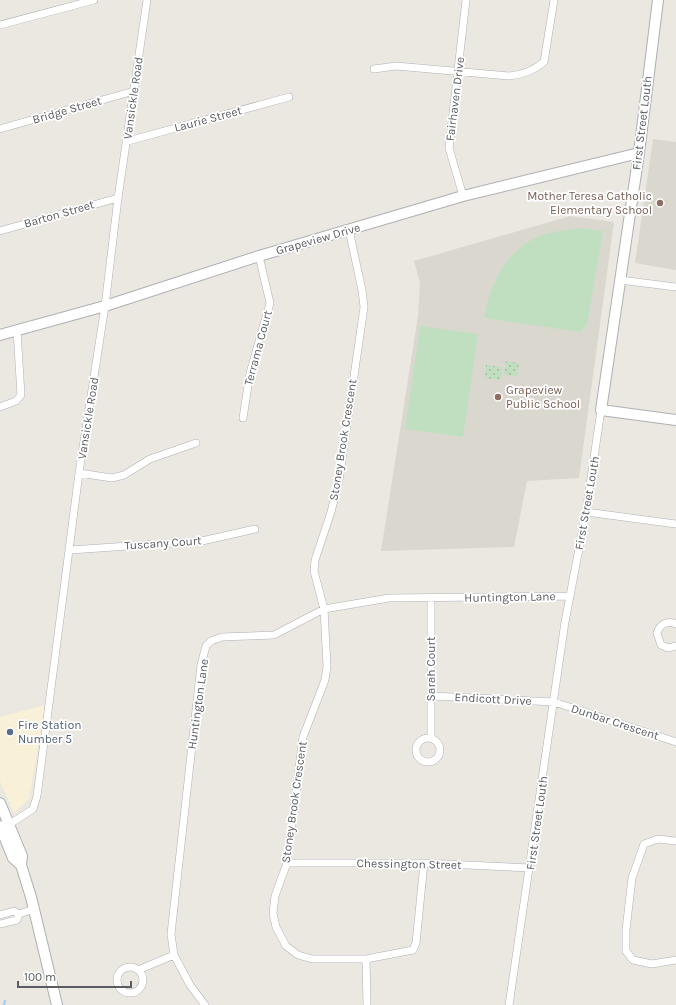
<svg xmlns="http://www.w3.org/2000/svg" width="676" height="1005" font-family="Karla,sans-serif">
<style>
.commercial{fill:#f8f1d7}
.education{fill:#dad7cf}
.green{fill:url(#green-dots)}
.pitch{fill:#c0dfc0}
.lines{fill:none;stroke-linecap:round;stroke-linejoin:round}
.stream{stroke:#a8d1f3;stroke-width:2.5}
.street-casing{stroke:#aeb1b5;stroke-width:8}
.secondary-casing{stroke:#adb0b4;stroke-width:12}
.street{stroke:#fff;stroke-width:7}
.secondary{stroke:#fff;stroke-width:10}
.education-dot{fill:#8d6e63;stroke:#fff;stroke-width:1.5}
.service-dot{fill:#5c6f8a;stroke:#fff;stroke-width:1.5}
.labels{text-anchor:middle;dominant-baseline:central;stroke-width:3.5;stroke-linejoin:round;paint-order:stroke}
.street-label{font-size:12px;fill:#595c60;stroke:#fff}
.education-label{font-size:12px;fill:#785e54;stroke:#fff;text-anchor:end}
.service-label{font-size:12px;fill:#4e5e75;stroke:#fff;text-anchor:start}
</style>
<defs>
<pattern id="green-dots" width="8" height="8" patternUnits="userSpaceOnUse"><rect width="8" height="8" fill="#c0dfc0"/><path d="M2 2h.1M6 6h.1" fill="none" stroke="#9fb89f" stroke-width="1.8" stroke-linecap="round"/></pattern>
</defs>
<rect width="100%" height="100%" fill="#eae8e1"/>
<path class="commercial" d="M45 705 29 799 14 813 0 781V717Z"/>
<path class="education" d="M653 139 676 142V270L635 263Z
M570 216 614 222 579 478 527 481 514 547 381 551 418 316 420 283 414 261Z"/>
<path class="green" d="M506 361 519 363 517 376 504 375Z
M486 365 502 367 501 380 485 378Z"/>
<path class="pitch" d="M582 228 603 231 587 325 580 332 484 318C490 286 503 255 533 239 548 231 566 230 582 228Z
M420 326 478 334 463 437 405 429Z"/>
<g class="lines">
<path class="stream" d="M4 1005 5 1001"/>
<defs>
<path id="street" d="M0 25 94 0
M374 69 396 66 509 76C523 75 533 71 544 62L554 0
M0 129 134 91
M128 141 289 97
M463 196 449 148 466 0
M349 230 362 290 364 307 339 480 331 512 315 560 314 571 324 609 327 666 325 680 303 737 287 863 275 896 273 913 276 927 286 946 298 955 312 959H366L413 950 416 943 424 863
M0 231 118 198
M620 280 676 287
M0 407 16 401 21 395 17 331
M243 418 250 373 270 303 259 256
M79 473 112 478 124 475 150 459 196 443
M586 512 676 524
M70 550 202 541 255 529
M676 624C667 620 660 624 657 633L661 645 668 648 676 646
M431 696 554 702 676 742
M431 738V599
M416 750a12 12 0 1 1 24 0a12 12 0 1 1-24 0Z
M10 824 33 809 37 796 79 473 105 306 118 198 147 0
M676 841 658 839 644 844 632 878 626 930V951L633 960 652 964 676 960
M287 863H424L530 868
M0 915 14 911 19 914
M0 924 17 920 19 914 34 909
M366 959 367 1005
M117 980a13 13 0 1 1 26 0a13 13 0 1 1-26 0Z
M138 970 174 955
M205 1005 190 985 174 955 171 934 201 665 206 646 211 641 222 637 274 635 324 609 389 598 570 596
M509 1005 565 622 586 512 601 410"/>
<path id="secondary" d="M658 0 639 153 601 410 676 420
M0 335 105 306 259 256 463 196 639 153
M0 803 22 856 21 865 31 897 57 1005
M0 826 13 858 21 865"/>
</defs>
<use href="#street" class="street-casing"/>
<use href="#secondary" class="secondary-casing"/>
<use href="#street" class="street"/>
<use href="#secondary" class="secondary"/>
</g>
<g class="education-dot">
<circle cx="660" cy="203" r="4"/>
<circle cx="498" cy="397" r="4"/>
</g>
<circle class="service-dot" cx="10" cy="732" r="4"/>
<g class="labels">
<g class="street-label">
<text transform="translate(133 98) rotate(-82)">Vansickle Road</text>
<text transform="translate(455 99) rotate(-83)">Fairhaven Drive</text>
<text transform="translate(67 110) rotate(-16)">Bridge Street</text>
<text transform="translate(208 119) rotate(-15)">Laurie Street</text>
<text transform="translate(642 123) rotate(-83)">First Street Louth</text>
<text transform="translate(59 214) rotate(-16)">Barton Street</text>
<text transform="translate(318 239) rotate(-16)">Grapeview Drive</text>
<text transform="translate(258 348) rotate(-75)">Terrama Court</text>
<text transform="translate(88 418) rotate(-81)">Vansickle Road</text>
<text transform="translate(343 440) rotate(-81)">Stoney Brook Crescent</text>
<text transform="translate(587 503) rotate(-80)">First Street Louth</text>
<text transform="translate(163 543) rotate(-4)">Tuscany Court</text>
<text transform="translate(510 597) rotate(-1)">Huntington Lane</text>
<text transform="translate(431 669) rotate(-90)">Sarah Court</text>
<text transform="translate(493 699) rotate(3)">Endicott Drive</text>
<text transform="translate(198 704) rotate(-82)">Huntington Lane</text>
<text transform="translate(615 722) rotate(18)">Dunbar Crescent</text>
<text transform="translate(294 802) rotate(-82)">Stoney Brook Crescent</text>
<text transform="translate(537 823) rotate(-82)">First Street Louth</text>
<text transform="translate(409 864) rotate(1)">Chessington Street</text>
</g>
<g class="education-label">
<text x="652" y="196">Mother Teresa Catholic<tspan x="652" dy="14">Elementary School</tspan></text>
<text x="506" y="390" text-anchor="start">Grapeview<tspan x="506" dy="14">Public School</tspan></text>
</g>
<g class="service-label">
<text x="18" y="725">Fire Station<tspan x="18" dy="14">Number 5</tspan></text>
</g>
</g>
<path d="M18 981v6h113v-6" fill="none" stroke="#595c60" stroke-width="2"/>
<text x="24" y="981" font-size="12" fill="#595c60" stroke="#ffffff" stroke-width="3" paint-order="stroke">100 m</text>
</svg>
